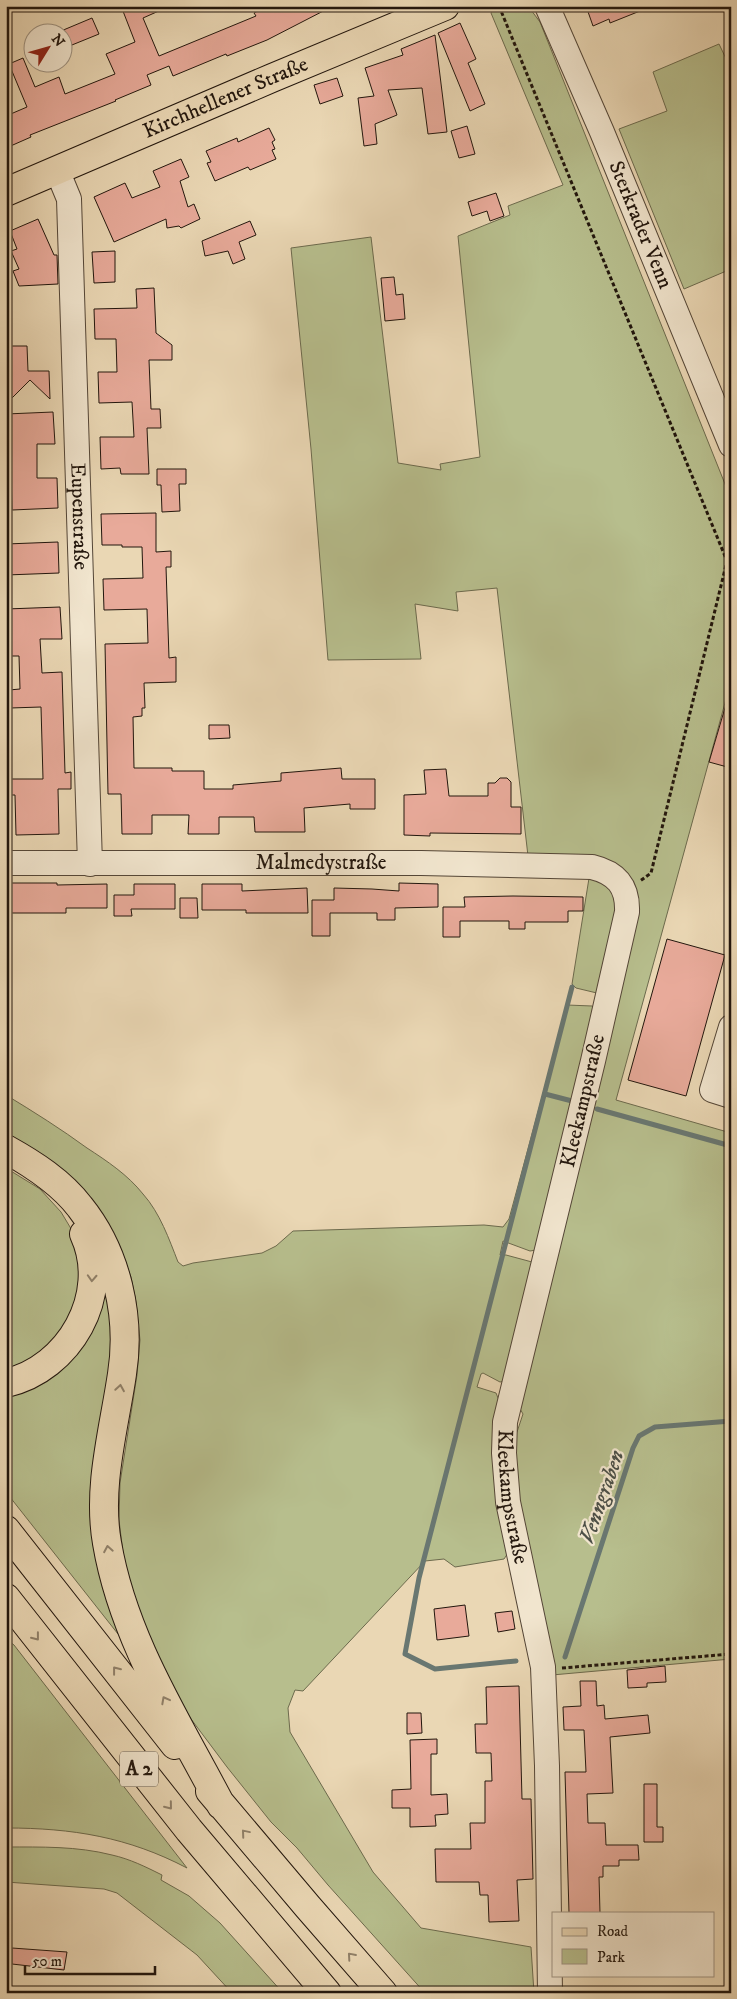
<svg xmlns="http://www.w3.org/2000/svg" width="737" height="1999" font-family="'IM FELL DW Pica',serif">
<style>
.green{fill:#b7be8d;stroke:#6c6a4d}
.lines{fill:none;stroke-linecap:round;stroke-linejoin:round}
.stream{stroke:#697771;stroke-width:5}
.building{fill:#e8aa9a;stroke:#22160d}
.minor-casing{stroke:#544637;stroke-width:26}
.major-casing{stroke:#22160d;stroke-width:30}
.highway-casing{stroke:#22160d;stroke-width:30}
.path{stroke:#22160d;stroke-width:3;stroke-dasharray:4 2.5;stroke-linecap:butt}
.minor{stroke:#f1e5ce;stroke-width:24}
.major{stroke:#ead7b4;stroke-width:28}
.highway{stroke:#ead7b4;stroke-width:28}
.oneway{stroke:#908069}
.labels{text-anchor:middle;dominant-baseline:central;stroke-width:4.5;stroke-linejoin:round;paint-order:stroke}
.shield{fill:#f1e5ce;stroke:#605447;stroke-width:1}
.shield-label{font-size:20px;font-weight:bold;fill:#22160d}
.street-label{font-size:21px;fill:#22160d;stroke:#f1e5ce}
.water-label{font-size:22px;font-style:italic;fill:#4c4f47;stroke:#f1e5ce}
</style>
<rect width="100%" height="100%" fill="#ead7b4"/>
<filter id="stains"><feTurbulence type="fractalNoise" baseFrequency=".004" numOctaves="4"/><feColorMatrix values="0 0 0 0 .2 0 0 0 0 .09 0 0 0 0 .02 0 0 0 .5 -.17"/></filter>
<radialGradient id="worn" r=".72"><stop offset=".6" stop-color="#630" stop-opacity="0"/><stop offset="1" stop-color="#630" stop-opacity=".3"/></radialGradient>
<path class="green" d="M499 6H528L540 22 731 499V681L616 1100 731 1133V1659L552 1675 549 1637 519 1525 513 1438 517 1432 523 1414 519 1407 594 1107 627 877 528 856 497 588 456 592 458 611 415 604 421 659 328 660 311 449 291 248 371 237 398 463 441 470 440 464 480 457 458 236 510 215 508 206 563 185 491 13 493 9Z
M719 44 731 69V269L684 289 619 129 667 111 653 72Z
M590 872 620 897 601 994 576 988 572 984Z
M567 1005 592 1006 597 1009 536 1250 530 1251 503 1241 500 1255H506L532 1262 505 1381 500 1382 483 1373 481 1374 477 1387 496 1393 500 1403 510 1550 504 1559 455 1567 444 1559 425 1561 303 1691 295 1690 288 1708 290 1732 373 1872 421 1928 531 1947 534 1993H425L328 1885 297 1848 271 1822 227 1767 191 1719 165 1677 140 1624 124 1561 119 1520 120 1483 137 1375 140 1340 136 1302 131 1277 123 1256 6 1139V1095C34 1112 61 1129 87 1148 107 1161 128 1175 143 1194 160 1213 169 1239 178 1262L183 1266 193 1263 262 1253 276 1246 293 1231 484 1225 503 1227 509 1219Z
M6 1168 40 1189 61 1212 73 1232 81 1254 77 1306 67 1326 39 1355 15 1368 6 1369Z
M99 1283 112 1287V1408L120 1634H118L6 1492V1388L35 1378Z
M9 1641 14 1645 187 1868C128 1837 72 1828 6 1828V1708L10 1668 6 1644Z
M6 1847C41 1847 77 1846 112 1855 130 1859 146 1867 162 1875L161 1880 189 1896 220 1923 283 1993H232L197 1955 117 1893 104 1889 6 1882Z"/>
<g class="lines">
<path class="stream" d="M545 1094 572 1101
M597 1109 731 1146
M565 1657 633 1448 639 1436 655 1427 731 1421
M516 1661 435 1669 405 1654 419 1578 572 987"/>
</g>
<path class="building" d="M121 6H170L143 18 159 56 256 16 254 13 267 6H333L267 40 227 56 226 54 173 76 169 66 147 75 151 85 115 100 116 101 30 135 31 137 6 148V116L27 107 9 64 23 58 35 87 59 77 65 94 115 74 106 54 135 42Z
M586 6H649L650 7 610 23 609 19 593 26Z
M92 18 99 34 67 47 61 31Z
M460 23 476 59 468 63 485 104 470 111 438 33Z
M435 35 447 132 428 134 422 88 388 90 397 115 375 124 377 144 364 146 358 98 374 96 365 68 403 55 401 49Z
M337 78 343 96 320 104 314 85Z
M467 126 475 154 459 158 451 131Z
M269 128 275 140 272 142 275 149 272 150 276 159 250 170 248 167 215 181 207 163 211 162 206 151 237 138 238 142Z
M181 159 189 177 180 181 188 207 194 204 200 219 181 228 179 226 167 228 166 219 114 242 94 197 125 183 132 198 160 187 153 171Z
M496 193 504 216 490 221 487 211 472 216 468 202Z
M38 219 54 255H57L58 284 19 286 13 271 19 269 11 251 17 249 10 231Z
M250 221 256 235 239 242 245 259 233 264 228 251 205 256 202 241Z
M115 251V282L94 283 92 252Z
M394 277 396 295 403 294 405 319 385 321 381 278Z
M154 288 156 333 172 345V360H149L151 409H160L161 428H147L149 474H121L120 468 101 469 100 437H134L132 402 99 403 98 372H117L116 339H95L94 309 137 308 136 289Z
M9 346H27L28 371H49L50 399 30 380 9 401Z
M53 412 55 444H37V478H57L58 508 12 510 11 472H6V414Z
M157 469H186V484H179L180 511 162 512 161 485H157Z
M156 513V552L171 551V567H166L169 658 176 657V682L144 683 145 708H142V716L133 717 134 768H172V771H204V789H233V785L281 781V773L341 768 342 779H375V809H350V804L304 808 305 832H255L254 817H219V834H188L189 815H152V834H122L121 794H108L105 644 148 643 147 609 104 610 103 579 143 578 142 547H122V545H102L101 514Z
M58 542 59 573 6 575V544Z
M60 607 62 639H40L42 673 62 672 65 773 71 772V789H58L59 834 16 835 15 795H6V779H43L41 707 10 708 9 690 20 689 19 656H6V609Z
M727 701H731V768L709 762Z
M209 725H229L230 738 209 739Z
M446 769 449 796H488V783H495L500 778H507L511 782V807H521V834L430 833V836L404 835V795L426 794 424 770Z
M6 883H57V885L107 884V908H66V913H6Z
M399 883 438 884V907L395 908V920H377V913H330V936H312V900H334V888L372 889 399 891Z
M134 884H175V909H131L132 916H114V895H134Z
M202 884H242V891L307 888 308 913H246V910H202Z
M513 896 583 897V911H568V922H525V929H509V921H460V937H443V907H465L464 897Z
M180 898H197L198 918H180Z
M667 939 725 955 686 1096 628 1080Z
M465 1605 469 1636 437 1640 434 1609Z
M512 1611 515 1629 498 1632 495 1613Z
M665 1666 666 1682 647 1683V1687L628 1688 627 1670Z
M580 1681H596L597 1706 604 1705 605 1719 648 1715 650 1733 610 1737 613 1793 587 1794 588 1823H605L606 1845H638L639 1860H619V1866H603V1877H599L600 1913H569L565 1772H586L584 1730H564L563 1707 581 1706Z
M519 1686 522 1799H531L533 1879 517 1880 519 1921 489 1922 488 1895H480L479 1882H436L435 1849H471L470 1823H485V1781H492L491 1753H476L475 1724H487L486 1687Z
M407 1713H421L422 1733 407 1734Z
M437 1739V1754H431V1795L447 1794 448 1814 435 1815 436 1826 410 1827V1808H392V1790L411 1789 410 1740Z
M644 1784H657V1827H663V1842H644Z
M12 1948 67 1952 64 1970 12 1964Z"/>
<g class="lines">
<defs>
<g id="minor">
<path id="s1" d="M547 6 602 132 731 445"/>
<path id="s2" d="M57 170 69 199 90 864"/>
<path id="s3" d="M6 863H421L592 867C617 873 628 887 627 912L593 1061 505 1422 504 1453 508 1502 543 1667 547 1766 550 1993"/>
<path d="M731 1027 712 1090 731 1096"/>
</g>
<g id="major">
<path id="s4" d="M6 192 272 78 445 6"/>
</g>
<path id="highway" d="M6 1149C33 1164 61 1182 80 1207 117 1253 131 1317 122 1374 114 1429 97 1487 107 1543 123 1638 177 1721 221 1805
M6 1383C69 1369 112 1295 84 1234
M6 1530 175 1745
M6 1598 189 1830 327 1993
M210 1791 308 1907 383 1993"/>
</defs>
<use href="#minor" class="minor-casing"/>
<use href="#major" class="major-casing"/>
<use href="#highway" class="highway-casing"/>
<path class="path" d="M499 6 727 561 651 873 640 881
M562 1668 731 1654"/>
<use href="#minor" class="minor"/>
<use href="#major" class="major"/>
<use href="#highway" class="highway"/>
</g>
<defs><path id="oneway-chevron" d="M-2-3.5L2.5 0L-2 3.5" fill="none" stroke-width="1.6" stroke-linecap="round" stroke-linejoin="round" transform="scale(1.25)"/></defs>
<g class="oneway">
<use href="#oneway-chevron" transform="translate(92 1278) rotate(93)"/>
<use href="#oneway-chevron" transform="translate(120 1388) rotate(-81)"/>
<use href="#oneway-chevron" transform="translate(108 1549) rotate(-100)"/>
<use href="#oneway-chevron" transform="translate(36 1637) rotate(52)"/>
<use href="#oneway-chevron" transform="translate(116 1670) rotate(-128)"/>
<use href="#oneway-chevron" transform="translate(165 1700) rotate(-118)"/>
<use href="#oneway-chevron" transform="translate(169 1806) rotate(51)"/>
<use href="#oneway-chevron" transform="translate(245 1833) rotate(-130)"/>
<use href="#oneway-chevron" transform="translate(351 1956) rotate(-131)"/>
</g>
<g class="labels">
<rect class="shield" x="120" y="1751.5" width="38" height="35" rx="4"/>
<g class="shield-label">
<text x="139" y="1769">A 2</text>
</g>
<g class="street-label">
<text stroke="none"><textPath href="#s4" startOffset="239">Kirchhellener Straße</textPath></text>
<text stroke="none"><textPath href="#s1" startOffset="238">Sterkrader Venn</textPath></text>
<text stroke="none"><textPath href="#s2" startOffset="349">Eupenstraße</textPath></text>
<text stroke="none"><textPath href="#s3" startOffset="315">Malmedystraße</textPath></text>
<text transform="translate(583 1101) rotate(-77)">Kleekampstraße</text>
<text stroke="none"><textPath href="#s3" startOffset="1249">Kleekampstraße</textPath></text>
</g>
<g class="water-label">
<text transform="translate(602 1497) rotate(-71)">Venngraben</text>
</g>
</g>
<rect width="737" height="1999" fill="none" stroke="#ead7b4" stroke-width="25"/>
<rect x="8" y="8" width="722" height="1984" fill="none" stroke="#22160d" stroke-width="2.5"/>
<rect x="12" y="12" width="712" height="1974" fill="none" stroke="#22160d"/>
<rect x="552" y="1912" width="162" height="65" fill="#f1e5ce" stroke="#9e9281"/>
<rect x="562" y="1928" width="25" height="8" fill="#ead7b4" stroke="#9e9281"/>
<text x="597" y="1936" font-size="15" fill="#22160d">Road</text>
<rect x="562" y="1949" width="25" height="15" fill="#b7be8d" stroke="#9e9281"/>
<text x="597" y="1962" font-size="15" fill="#22160d">Park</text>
<g transform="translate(48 48) rotate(53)"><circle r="24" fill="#f1e5ce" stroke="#9e9281"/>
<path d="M0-4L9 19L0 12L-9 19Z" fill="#8f2418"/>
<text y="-8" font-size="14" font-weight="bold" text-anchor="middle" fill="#22160d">N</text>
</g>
<path d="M25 1966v8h130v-8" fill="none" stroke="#22160d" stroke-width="2.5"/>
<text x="32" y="1966" font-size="15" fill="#22160d" stroke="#f1e5ce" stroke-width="4" paint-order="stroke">50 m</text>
<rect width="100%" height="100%" filter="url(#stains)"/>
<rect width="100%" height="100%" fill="url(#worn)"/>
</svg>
